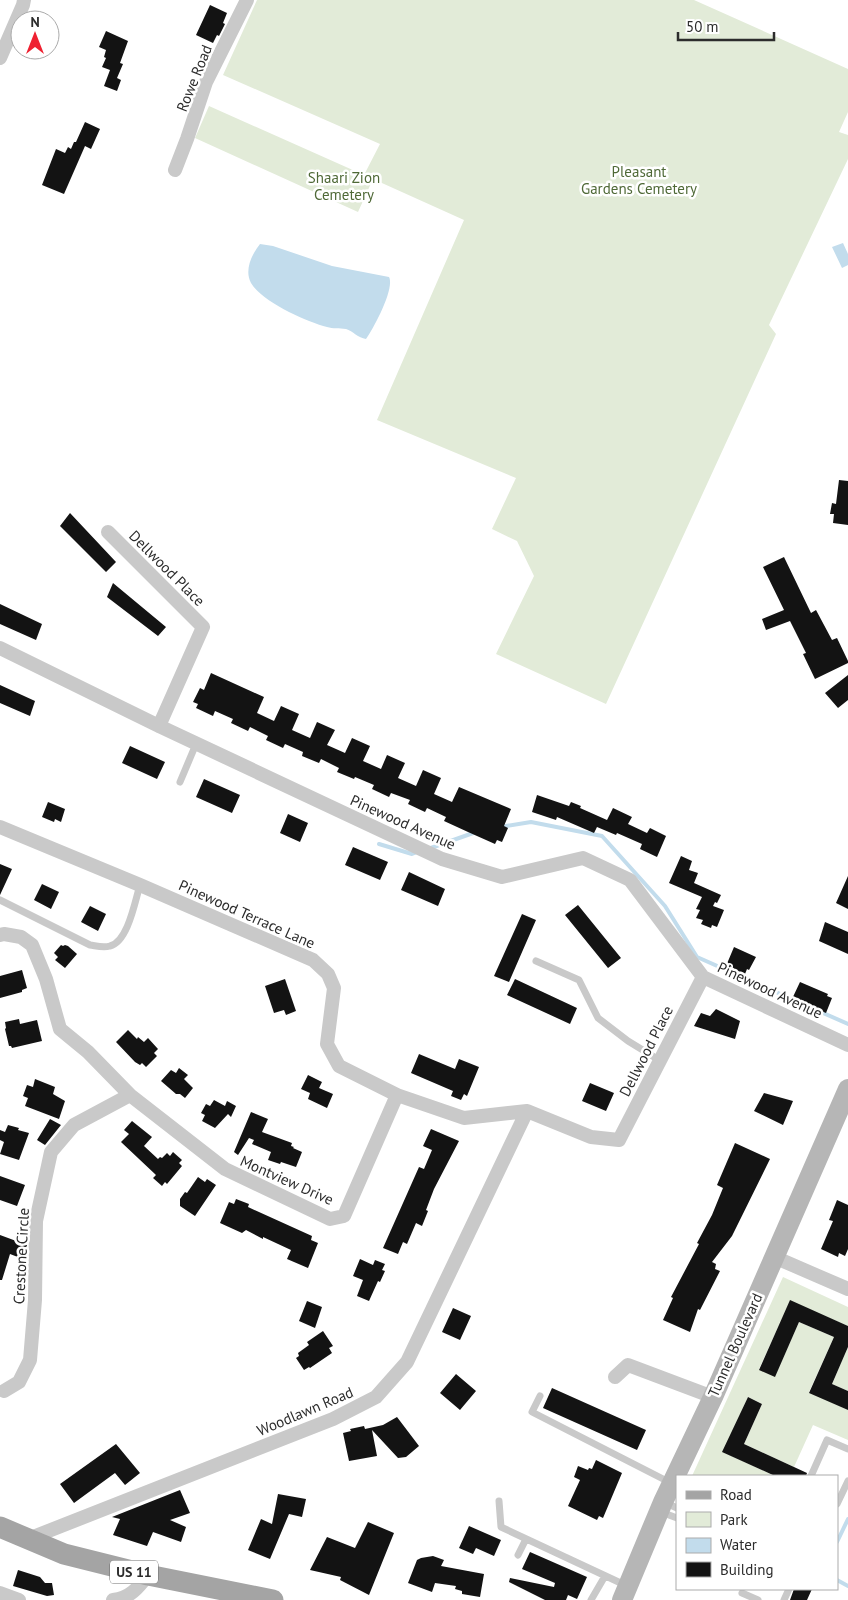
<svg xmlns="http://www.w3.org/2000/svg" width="848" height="1600" font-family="'PT Sans',sans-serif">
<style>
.green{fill:#e2ebd8}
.water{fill:#c2dcec}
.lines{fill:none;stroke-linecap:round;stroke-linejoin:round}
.stream{stroke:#c2dcec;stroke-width:4}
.building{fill:#131313}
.lane{stroke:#c9c9c9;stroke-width:7}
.street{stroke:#c9c9c9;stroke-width:14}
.secondary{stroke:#b6b6b6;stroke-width:20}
.primary{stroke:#a4a4a4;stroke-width:21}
.labels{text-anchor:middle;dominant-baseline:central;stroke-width:5;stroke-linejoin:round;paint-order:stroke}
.shield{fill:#fff;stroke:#6b6b6b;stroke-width:1}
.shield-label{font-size:14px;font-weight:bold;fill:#2c2c2c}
.street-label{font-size:15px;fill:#2c2c2c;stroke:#fff}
.park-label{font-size:15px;fill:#4f6937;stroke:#fff}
</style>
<rect width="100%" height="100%" fill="#fff"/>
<path class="green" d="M257 0H694L848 69V112L839 132 848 135V159L769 325 776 334 606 704 496 654 534 576 517 541 492 529 516 478 377 420 464 220 373 179 358 212 195 138 209 106 364 175 380 144 223 75Z
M783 1277 848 1307V1326L790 1301 759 1369 775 1376 799 1322 834 1337 809 1392 848 1410V1440L813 1425 794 1467 744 1444 762 1404 748 1397 723 1452 775 1476H692Z
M848 1347V1391L832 1384Z"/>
<path class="water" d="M843 243 848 254V265L842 268 832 247Z
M260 244 273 246 332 266 389 277C395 288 374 328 366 339 358 338 353 331 346 329 339 328 333 329 327 327 307 322 262 302 251 283 244 270 252 254 260 244Z"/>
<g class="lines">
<path class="stream" d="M500 827 531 822 602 836 665 906 697 957 848 1024
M379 844 412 854 417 852
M428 849 476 832
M837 1542 848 1519
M837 1580 848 1586"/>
</g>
<path class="building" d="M210 5 227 13 223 23 225 24 219 36 217 35 213 43 196 35Z
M106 31 128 41 120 63 123 64 117 78 121 80 117 91 104 86 110 70 102 67 106 58 104 57 106 50 99 47Z
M85 122 100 129 91 149 85 146 64 194 42 185 56 149 65 153 68 147 71 149 74 142H76Z
M839 480 848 481V525L833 523 834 514H830L832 503 836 504Z
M70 513 116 562 106 572 60 526Z
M784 557 811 613 816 610 832 640 837 638 848 661V663L815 679 803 654 806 653 790 621 766 630 762 619 784 610 763 567Z
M113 583 166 627 158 636 107 597Z
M0 604 42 624 36 640 0 624Z
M211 673 264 697 257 713 274 721 281 706 299 714 292 730 310 738 317 722 335 730 327 745 345 753 352 738 370 746 363 761 381 769 387 755 405 763 398 778 416 786 423 770 441 778 434 794 452 802 459 787 511 809 504 826 508 828 502 842 497 840 495 844 468 832 444 821 446 817 427 808 425 812 408 804 410 800 391 793 389 797 372 789 374 785 355 777 354 779 337 772 339 768 321 759 319 763 302 756 303 752 285 744 283 748 266 740 268 736 250 727 248 731 231 723 233 719 215 711 213 716 196 708 198 704 193 702 200 688 204 690Z
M848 675V700L838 708 825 693Z
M0 685 35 701 30 716 0 703Z
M130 746 165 762 157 779 122 763Z
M204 779 240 795 232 813 196 797Z
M537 795 569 806 571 802 581 806 580 808 607 820 613 808 632 817 628 824 647 833 650 828 666 836 657 857 640 849 642 844 617 833 616 835 597 827 594 833 557 817 556 820 532 812Z
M48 802 65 809 61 822 55 819 54 822 42 817Z
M288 814 308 823 300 842 280 833Z
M353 847 388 862 380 880 345 865Z
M681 856 692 861 689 870 698 873 694 883 721 895 717 903 715 902 713 906 724 910 717 927 712 925 711 928 701 924 703 920 696 918 700 910 696 909 702 897 669 883Z
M0 864 12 869 0 895Z
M409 872 445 889 438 906 401 890Z
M848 876V909L836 903Z
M42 884 59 892 51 909 34 900Z
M578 905 621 958 608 968 565 915Z
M90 906 106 914 98 931 81 922Z
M522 914 536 920 509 982 494 976Z
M825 922 848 932V954L819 941Z
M61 945 63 946 65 945 68 946 77 954 65 968 55 960 58 957 54 953Z
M734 947 756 957 749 970 747 969 745 974 726 966Z
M22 970 27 988 22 990V992L0 998V976Z
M285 979 296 1011 286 1015 284 1010 274 1013 265 986Z
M515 979 577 1008 570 1024 507 995Z
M800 982 828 994 827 996 832 998 826 1013 792 999Z
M716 1009 740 1021 735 1039 694 1026 701 1013 710 1016Z
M19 1019 20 1024 37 1020 42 1041 12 1048 11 1046H9L5 1029 6 1028 5 1022Z
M128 1030 137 1039 138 1037 144 1042 148 1038 158 1049 154 1053 157 1056 146 1067 142 1063 140 1065 135 1062 116 1042Z
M419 1054 455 1069 459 1059 479 1067 467 1096 464 1094 461 1100 451 1096 453 1091 411 1073Z
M179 1068 188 1075 184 1079 193 1088 185 1098 180 1094H176L161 1081 171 1070 176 1073Z
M308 1075 322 1082 319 1088 333 1094 327 1108 308 1099 310 1093 301 1089Z
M35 1079 55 1087 53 1094 65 1101 59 1119 25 1106 28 1098 23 1096 27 1085 33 1087Z
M590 1083 614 1093 606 1111 582 1101Z
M764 1093 793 1101 783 1125 754 1111Z
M214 1100 225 1106 227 1101 236 1106 231 1117 228 1114 215 1128 202 1121 205 1115 201 1113 206 1104 210 1106Z
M251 1112 268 1119 262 1132 292 1143 291 1146 294 1147 293 1148 302 1152 296 1167 281 1162 280 1164 268 1160 271 1152 252 1144 254 1140 249 1138 238 1155 234 1152Z
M50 1119 61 1125 45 1145 37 1140Z
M132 1121 152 1137 144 1146 158 1159 160 1157 162 1158 167 1153 170 1156 173 1152 182 1160 179 1163 182 1166 167 1184 165 1182 162 1186 153 1178 156 1175 121 1142 129 1134 124 1130Z
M8 1125 19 1128 18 1130 29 1133 19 1160 0 1154 4 1142 0 1140V1130L5 1132Z
M431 1129 459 1141 434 1189 426 1210 428 1211 422 1226 416 1223 407 1244 403 1242 398 1254 383 1248 419 1167 424 1169 432 1150 423 1146Z
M735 1143 770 1159 732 1236 712 1262 716 1264 715 1269 720 1271 700 1310 698 1309 690 1332 663 1320 673 1298 671 1297 699 1244 697 1243 712 1215 723 1188 717 1185Z
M0 1176 25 1185 17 1206 0 1200Z
M198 1177 205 1182 207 1179 216 1185 195 1216 180 1206V1199L185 1192 187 1193Z
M236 1199 249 1204 248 1207 312 1236 311 1240 318 1243 308 1268 287 1259 291 1250 263 1237V1239L246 1230 242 1233 220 1223 229 1202 234 1204Z
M837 1200 848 1205V1249L845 1256 839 1253 838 1257 821 1249 833 1221 829 1220Z
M0 1235 27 1245 23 1259 10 1254 2 1280H0Z
M360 1259 373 1265 375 1260 385 1264 382 1270 385 1271 380 1282 378 1281 369 1301 357 1296 363 1280 353 1276Z
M790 1300 848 1326V1347L832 1384 848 1391V1410L809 1393 834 1337 799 1322 775 1377 759 1370Z
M307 1301 322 1307 315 1328 299 1321Z
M453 1308 471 1316 460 1340 442 1332Z
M323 1331 333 1346 329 1348 332 1353 310 1368 309 1367 304 1370 296 1358 299 1356 298 1353 309 1345 307 1342Z
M456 1374 476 1391 460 1410 440 1393Z
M552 1388 646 1430 637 1450 543 1408Z
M748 1397 762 1404 744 1444 807 1473 806 1476H775L722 1452Z
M397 1417 419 1446 406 1457 398 1458 372 1430 377 1456 349 1461 343 1433 351 1431 350 1429 364 1426 365 1429 383 1425Z
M116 1444 140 1473 125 1485 115 1473 74 1503 60 1484Z
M596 1460 622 1473 603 1518 599 1516 597 1520 568 1506 580 1480 574 1477 578 1466 588 1470 589 1468 592 1469Z
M180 1490 190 1513 170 1520 186 1527 181 1542 153 1532 147 1546 113 1535 120 1519 112 1517Z
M278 1494 306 1499 302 1517 289 1514 270 1559 248 1550 261 1519 272 1524Z
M368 1522 394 1533 369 1595 340 1580 341 1577 310 1570 327 1537 355 1548Z
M469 1526 501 1540 494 1556 476 1548 473 1554 459 1548Z
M530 1552 587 1577 577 1599 568 1595 566 1600H545L509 1582 510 1578 554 1587 555 1583 522 1569Z
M433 1556 444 1560 441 1566 484 1574 480 1597 462 1594V1591L455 1589 456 1586 435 1583 432 1592 408 1583 417 1560 421 1558Z
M18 1570 40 1577 45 1583H52L54 1595 47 1596 13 1586Z
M794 1589H812L807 1600H790Z"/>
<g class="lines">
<path class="lane" d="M180 782 196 744
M0 900 90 945C97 946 103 948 110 946 128 942 135 901 140 885
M536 961 579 980 598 1018 628 1041 659 1060
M540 1396 532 1412 669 1482
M811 1476 827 1440 848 1449
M499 1501 501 1527 625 1585
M664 1502 677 1508
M837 1504 848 1481
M661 1512 677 1518
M518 1555 526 1539
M742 1593 758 1600
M591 1600 605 1576
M784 1600 789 1589"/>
<path class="street" d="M0 58 23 5 24 0
M175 170 187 139 206 82 247 0
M108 532 203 627 159 726
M0 648 159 726 442 859 502 877 583 858 630 880 703 977 848 1045
M0 827 140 885 313 960 328 974 334 988 327 1044 339 1066 397 1095 464 1118 527 1111 591 1137 619 1140 703 977
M0 935 4 934 21 937 32 945 46 979 60 1029 88 1052 130 1095 225 1169 330 1219 344 1216 397 1095
M774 1257 848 1289
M615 1377 628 1365 713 1397
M4 1391 19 1382 30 1360 35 1300 36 1221 51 1152 74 1125 130 1095
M28 1539 333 1419 376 1397 407 1362 527 1111
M0 1593 19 1600
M113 1600C130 1598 138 1588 148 1575"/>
<path class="secondary" d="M622 1600 663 1502 713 1397 848 1089"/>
<path class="primary" d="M0 1527 64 1554 148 1575 273 1600"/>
</g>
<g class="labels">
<rect class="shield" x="110" y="1560.5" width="48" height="23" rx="4"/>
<g class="shield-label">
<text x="134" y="1572">US 11</text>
</g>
<g class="street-label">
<text transform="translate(194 78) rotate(-68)">Rowe Road</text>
<text transform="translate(167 568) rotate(45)">Dellwood Place</text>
<text transform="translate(403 822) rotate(24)">Pinewood Avenue</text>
<text transform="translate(247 914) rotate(24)">Pinewood Terrace Lane</text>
<text transform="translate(770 990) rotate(25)">Pinewood Avenue</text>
<text transform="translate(646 1051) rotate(-63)">Dellwood Place</text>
<text transform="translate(287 1180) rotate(24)">Montview Drive</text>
<text transform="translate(21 1256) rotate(-87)">Crestone Circle</text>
<text transform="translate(735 1345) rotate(-66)">Tunnel Boulevard</text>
<text transform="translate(305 1411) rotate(-23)">Woodlawn Road</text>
</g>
<g class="park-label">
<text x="639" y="171">Pleasant<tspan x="639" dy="17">Gardens Cemetery</tspan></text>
<text x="344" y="177">Shaari Zion<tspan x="344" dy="17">Cemetery</tspan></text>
</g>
</g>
<rect x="676" y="1475" width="162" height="115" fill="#ffffff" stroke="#ababab"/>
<rect x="686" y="1491" width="25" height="8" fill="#a4a4a4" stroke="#ababab"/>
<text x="720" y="1500" font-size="15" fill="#2c2c2c">Road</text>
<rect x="686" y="1512" width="25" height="15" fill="#e2ebd8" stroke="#ababab"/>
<text x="720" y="1525" font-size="15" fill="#2c2c2c">Park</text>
<rect x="686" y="1538" width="25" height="15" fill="#c2dcec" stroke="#ababab"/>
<text x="720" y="1550" font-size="15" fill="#2c2c2c">Water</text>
<rect x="686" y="1562" width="25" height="15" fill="#131313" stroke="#ababab"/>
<text x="720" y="1575" font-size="15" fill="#2c2c2c">Building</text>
<g transform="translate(35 35)"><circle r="24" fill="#ffffff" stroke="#ababab"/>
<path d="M0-4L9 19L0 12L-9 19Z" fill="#ef2131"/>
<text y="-8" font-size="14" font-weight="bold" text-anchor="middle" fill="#2c2c2c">N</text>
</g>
<path d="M678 32v8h96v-8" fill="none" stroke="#2c2c2c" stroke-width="2.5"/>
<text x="686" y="32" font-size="15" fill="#2c2c2c" stroke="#ffffff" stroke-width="4" paint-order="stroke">50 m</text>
</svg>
